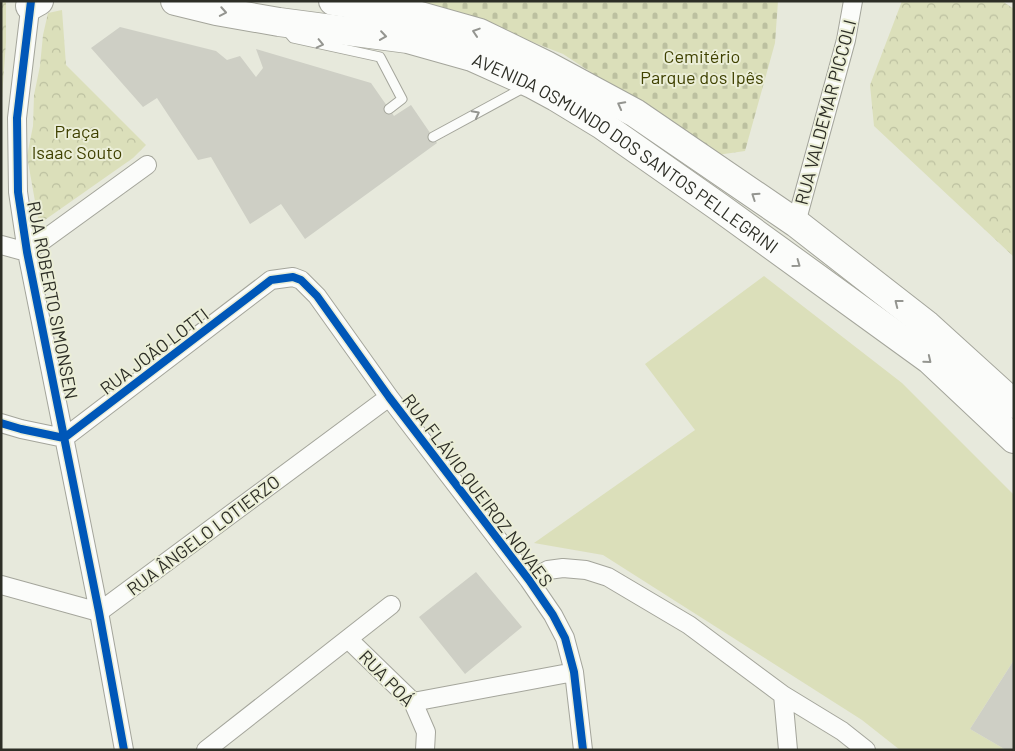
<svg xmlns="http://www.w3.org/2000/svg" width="1015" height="751" font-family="Barlow,sans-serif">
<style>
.grass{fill:#dbdfba}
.forest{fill:url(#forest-crowns)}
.cemetery{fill:url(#cemetery-stones)}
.building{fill:#cecfc5}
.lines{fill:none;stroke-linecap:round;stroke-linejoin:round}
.lane-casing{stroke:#a4a59b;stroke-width:11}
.street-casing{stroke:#a4a59b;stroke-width:20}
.primary-casing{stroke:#a4a59b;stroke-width:30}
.lane{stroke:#fbfcfa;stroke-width:9}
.street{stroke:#fbfcfa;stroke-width:18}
.primary{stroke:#fbfcfa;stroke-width:28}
.cycleway-casing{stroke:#ebeed7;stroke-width:11}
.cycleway{stroke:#0057b8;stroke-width:8}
.oneway{stroke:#949590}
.labels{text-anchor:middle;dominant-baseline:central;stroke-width:4;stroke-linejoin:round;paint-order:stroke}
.park-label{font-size:18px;fill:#3f4100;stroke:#ebeed7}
.street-label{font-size:18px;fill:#2d2e26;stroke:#ebeed7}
</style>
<defs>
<pattern id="forest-crowns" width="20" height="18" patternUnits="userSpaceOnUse" patternTransform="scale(1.25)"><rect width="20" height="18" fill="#dbdfba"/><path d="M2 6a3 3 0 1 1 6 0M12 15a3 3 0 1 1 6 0" fill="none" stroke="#bcc0a0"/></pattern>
<pattern id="cemetery-stones" width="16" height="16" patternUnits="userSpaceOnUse" patternTransform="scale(1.25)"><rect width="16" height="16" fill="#dbdfba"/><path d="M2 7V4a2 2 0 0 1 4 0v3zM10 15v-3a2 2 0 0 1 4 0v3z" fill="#bcc0a0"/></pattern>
</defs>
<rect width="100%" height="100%" fill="#e7e9dc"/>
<path class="grass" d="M764 276 902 383 1014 495V660L970 729 1006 750H900L862 720 603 555 534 543 695 430 645 364Z"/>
<path class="forest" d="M1 1H6V42L1 112Z
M902 1H1002L1014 9V257L874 126 870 85Z
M62 10 66 65 146 145 133 158 39 224 27 156 33 126 34 95 40 66 43 35 48 13Z"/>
<path class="cemetery" d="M384 1H778L775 43 745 151 717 155 563 54 486 24Z"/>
<path class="building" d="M120 27 216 51 227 60 240 56 256 77 263 68 256 49 371 83 394 116 411 105 437 143 305 239 281 204 250 224 211 157 198 160 157 98 143 107 91 48Z
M476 572 522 627 465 674 419 617Z
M1014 660V750H1006L970 729Z"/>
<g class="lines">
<defs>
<path id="lane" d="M287 31 293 38 380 57 402 99 389 109
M433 137 525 87"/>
<path id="street" d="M31 1 17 118 18 192 27 252 99 612 124 750
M796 223 846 40 853 1
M1 245 27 252
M27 252 147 165
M1 423 21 429 64 438 271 280 293 277 301 280 317 296 389 397 529 580 553 615 565 638 574 672 583 750
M529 580 548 570 563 568 586 570 608 577 689 625 783 695 842 731 866 750
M1 585 99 612 389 397
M348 639 413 702 426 732 425 750
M783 695 788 750
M413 702 574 672
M206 750 391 605"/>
<g id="primary">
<path id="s1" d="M175 1 216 11 279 22 408 39 472 57 532 84 556 97 602 125 719 207 930 360 1014 439"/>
<path d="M333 1 413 14 480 33 546 65 635 113 796 223 927 325 1014 404"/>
<path d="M30 6 39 1"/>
</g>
</defs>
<use href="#lane" class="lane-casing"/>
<use href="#street" class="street-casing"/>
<use href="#primary" class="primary-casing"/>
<use href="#lane" class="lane"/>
<use href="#street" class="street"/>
<use href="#primary" class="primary"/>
<defs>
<path id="cycleway" d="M31 1 17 118 18 192 27 252 99 612 124 750
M1 423 21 429 64 438 271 280 293 277 301 280 317 296 389 397 529 580 553 615 565 638 574 672 583 750"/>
</defs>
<use href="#cycleway" class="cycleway-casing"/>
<use href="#cycleway" class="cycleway"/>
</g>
<defs><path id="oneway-chevron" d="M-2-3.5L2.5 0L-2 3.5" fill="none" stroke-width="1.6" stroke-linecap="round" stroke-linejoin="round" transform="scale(1.25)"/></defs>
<g class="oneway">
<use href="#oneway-chevron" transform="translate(223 12) rotate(10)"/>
<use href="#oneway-chevron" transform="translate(476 32) rotate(-162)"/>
<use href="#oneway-chevron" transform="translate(383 36) rotate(8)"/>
<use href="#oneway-chevron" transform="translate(320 44) rotate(13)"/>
<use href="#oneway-chevron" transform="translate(621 105) rotate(-152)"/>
<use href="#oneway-chevron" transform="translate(476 114) rotate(-28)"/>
<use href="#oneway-chevron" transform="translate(755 196) rotate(-146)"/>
<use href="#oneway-chevron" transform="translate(797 264) rotate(36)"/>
<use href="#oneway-chevron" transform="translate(898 303) rotate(-142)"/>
<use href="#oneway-chevron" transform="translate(928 360) rotate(39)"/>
</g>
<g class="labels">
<g class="park-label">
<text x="702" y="56">Cemitério<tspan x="702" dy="21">Parque dos Ipês</tspan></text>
<text x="77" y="131">Praça<tspan x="77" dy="21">Isaac Souto</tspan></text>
</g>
<g class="street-label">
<text transform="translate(825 112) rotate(-75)">RUA VALDEMAR PICCOLI</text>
<text stroke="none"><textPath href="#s1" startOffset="484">AVENIDA OSMUNDO DOS SANTOS PELLEGRINI</textPath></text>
<text transform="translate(53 300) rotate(79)">RUA ROBERTO SIMONSEN</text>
<text transform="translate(154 351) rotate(-37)">RUA JOÃO LOTTI</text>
<text transform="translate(478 490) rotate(53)">RUA FLÁVIO QUEIROZ NOVAES</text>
<text transform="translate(203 535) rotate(-37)">RUA ÂNGELO LOTIERZO</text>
<text transform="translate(387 678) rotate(46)">RUA POÁ</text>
</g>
</g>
<rect width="1015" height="751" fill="none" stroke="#2d2e26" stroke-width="5"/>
</svg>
